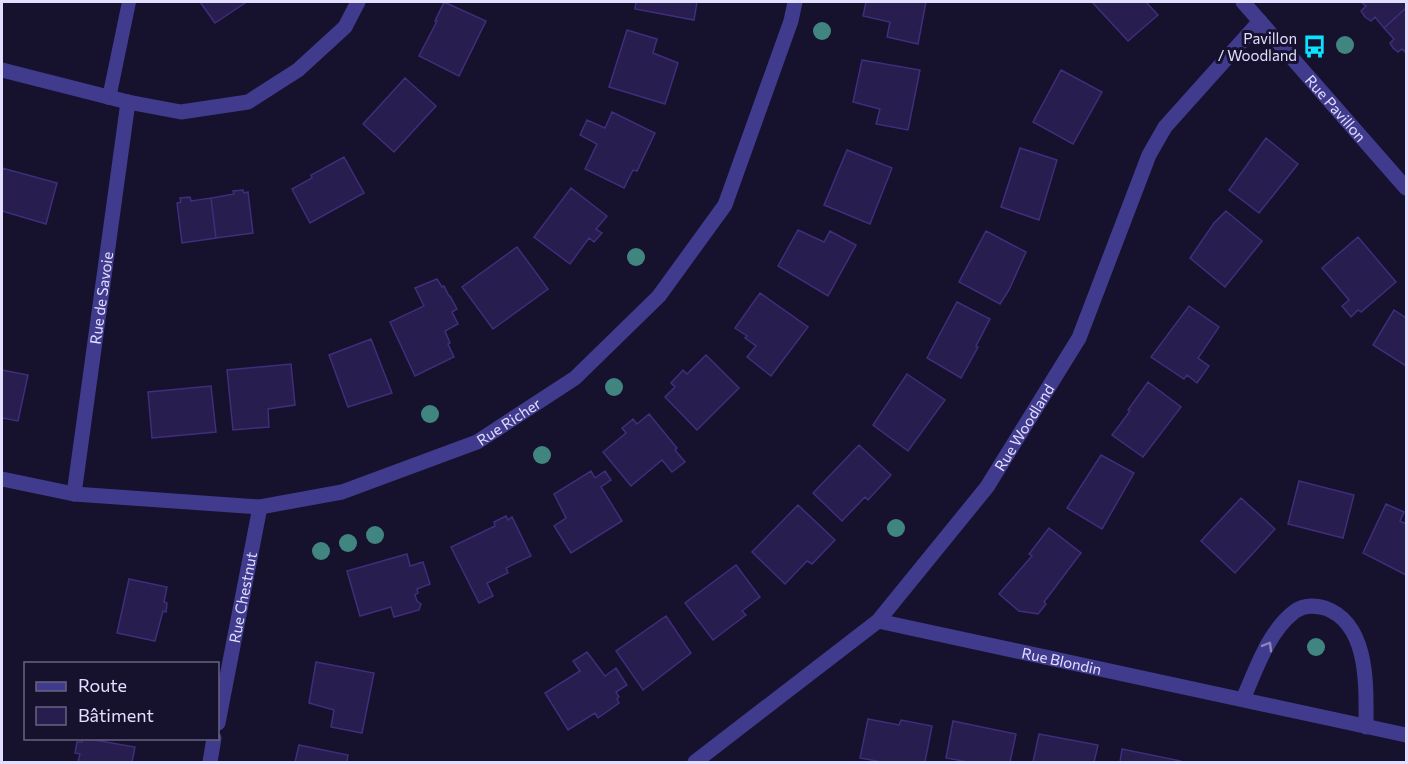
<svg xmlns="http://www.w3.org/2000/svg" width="1408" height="764" font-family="Commissioner,sans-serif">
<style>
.building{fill:#281d4f;stroke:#3f2e7b;stroke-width:1.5}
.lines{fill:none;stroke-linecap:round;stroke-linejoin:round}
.service{stroke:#403b8d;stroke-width:14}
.minor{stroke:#403b8d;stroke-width:15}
.tertiary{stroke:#403b8d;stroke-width:15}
.tree{fill:#418581}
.oneway{stroke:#8984c0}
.labels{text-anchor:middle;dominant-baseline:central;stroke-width:6;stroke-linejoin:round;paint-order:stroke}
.poi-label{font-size:15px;fill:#e2deff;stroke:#16112d;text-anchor:end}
.street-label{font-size:15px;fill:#e2deff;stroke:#16112d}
</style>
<rect width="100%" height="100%" fill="#16112d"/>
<path class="building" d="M200 2H244L245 3 215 23Z
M444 2 486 21 459 76 419 56 437 21H435Z
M636 2H697L694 20 635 9Z
M866 2H926L918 44 887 37 890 22 863 16Z
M1092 2H1146L1158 15 1128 41Z
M1361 2H1406V8L1384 28 1375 17 1371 21 1365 17 1361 11 1366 6Z
M1406 8V53L1402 49 1398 52 1393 48 1390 43 1394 39 1384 28Z
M627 30 657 39 653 53 678 63 665 104 609 87Z
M862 60 920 70 908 130 876 124 880 109 853 102Z
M1061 70 1102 92 1073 144 1033 122Z
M405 78 436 106 394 152 363 124Z
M612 112 655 133 637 171 633 170 624 188 585 169 597 144 580 135 587 120 605 128Z
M1266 138 1298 164 1259 213 1229 190Z
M1020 148 1057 160 1039 220 1001 207Z
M847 150 892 168 870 224 824 205Z
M344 157 364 193 310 223 292 189 312 178 311 175Z
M2 168 57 183 46 224 2 211Z
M571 188 607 216 596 229 602 233 594 242 589 238 570 264 534 237Z
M243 190 244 193 248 192 253 233 216 238 211 198 234 194 233 191Z
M190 197 191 201 211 198 216 238 182 243 177 203 181 202 180 198Z
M1226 211 1262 241 1225 287 1190 258 1214 223Z
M798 230 824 242 830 231 856 245 828 296 778 266Z
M986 231 1026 252 1009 290 1000 304 959 282Z
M1358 237 1396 282 1361 312 1358 310 1351 317 1342 306 1349 300 1322 268Z
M517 247 548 289 493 329 462 287Z
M437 279 442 287 444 286 449 296H450L457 309 452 312 458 324 445 331 450 343 448 344 454 357 415 376 390 322 424 306 415 288Z
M760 293 808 327 771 376 747 357 756 346 745 338 747 336 735 328Z
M957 302 990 319 976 346 978 347 961 378 927 358Z
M1189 306 1219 327 1198 358 1209 366 1197 383 1187 375 1184 379 1151 357Z
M1394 310 1406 318V366L1373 345Z
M371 339 392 393 348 407 329 355Z
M706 355 739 388 697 430 665 397 675 387 671 383 683 370 687 374Z
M291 364 295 405 268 409 269 427 233 430 227 370Z
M2 370 28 375 18 421 2 418Z
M907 374 945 400 908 451 873 425Z
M1148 382 1181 407 1143 457 1112 435 1130 411 1128 410Z
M211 386 216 432 152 438 148 392Z
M649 414 677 448 675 450 685 462 672 472 662 460 631 486 603 452 626 433 622 428 633 419 637 424Z
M859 445 891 475 868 500 865 497 842 521 813 493Z
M1101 455 1134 473 1102 529 1067 508Z
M591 471 595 478 605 471 611 480 601 487 622 521 571 553 554 526 566 518 554 494Z
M1299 481 1354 495 1343 538 1288 524Z
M1241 498 1275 529 1235 573 1201 541Z
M1386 504 1404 512 1400 521 1406 524V575L1363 553Z
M798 505 835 540 812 564 807 561 785 584 752 552Z
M506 516 508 520 512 517 531 556 506 568 508 573 487 583 493 596 479 603 451 547 495 526 494 522Z
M1049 528 1081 553 1044 602 1046 604 1038 614 1019 611 999 594 1032 556 1029 554Z
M407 554 410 566 423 562 430 584 417 589 418 593 415 595 417 601 421 604 419 610 394 617 391 607 360 616 347 571Z
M736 565 760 597 742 611 746 615 713 640 685 603Z
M129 579 167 587 164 602 167 603 166 612 163 611 155 641 117 633Z
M666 616 691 653 643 690 616 651Z
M587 652 605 676 616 668 627 685 616 692 619 697 617 699 619 703 608 711 598 718 595 713 568 730 545 693 580 671 573 661Z
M316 662 374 673 362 733 331 727 334 710 309 703Z
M868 719 899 725 901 720 932 726 925 762H882L860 758Z
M953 721 1016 734 1010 762H968L946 758Z
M1039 734 1098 745 1094 762H1033Z
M83 738 135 747 132 762H78L80 754 75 753 77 742H82Z
M299 745 348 755 347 762H295Z
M1122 749 1181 761V762H1120Z"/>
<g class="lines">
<path class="service" d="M109 98 129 2"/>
<g class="minor">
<path d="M2 70 128 102 181 112 248 102 298 70 345 27 358 2"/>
<path id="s1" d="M2 479 74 494 260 507 342 492 477 442 575 378 659 296 725 205 791 21 795 2"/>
<path id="s2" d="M74 494 128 102"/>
<path id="s3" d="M878 621 1406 735"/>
<path d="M1243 699C1256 670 1268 632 1294 612 1303 605 1314 605 1325 608 1370 624 1366 688 1366 727"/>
<path id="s4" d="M218 723 260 507"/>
<path d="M210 762 214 738"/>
<path id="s5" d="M695 762 878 621 987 487 1079 338 1149 155 1165 127 1260 21"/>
</g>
<path class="tertiary" id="s6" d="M1243 2 1406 188"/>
</g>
<g class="tree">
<circle cx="822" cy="31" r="9"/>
<circle cx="1345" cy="45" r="9"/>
<circle cx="636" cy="257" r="9"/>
<circle cx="614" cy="387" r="9"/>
<circle cx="430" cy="414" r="9"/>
<circle cx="542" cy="455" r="9"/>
<circle cx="896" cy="528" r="9"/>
<circle cx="375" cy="535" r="9"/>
<circle cx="348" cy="543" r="9"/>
<circle cx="321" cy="551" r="9"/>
<circle cx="1316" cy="647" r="9"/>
</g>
<defs><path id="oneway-chevron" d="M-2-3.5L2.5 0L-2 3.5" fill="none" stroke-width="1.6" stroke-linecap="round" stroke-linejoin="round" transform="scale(1.5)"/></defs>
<use class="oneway" href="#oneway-chevron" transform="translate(1268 646) rotate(-60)"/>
<defs>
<symbol id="bus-bare" viewBox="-9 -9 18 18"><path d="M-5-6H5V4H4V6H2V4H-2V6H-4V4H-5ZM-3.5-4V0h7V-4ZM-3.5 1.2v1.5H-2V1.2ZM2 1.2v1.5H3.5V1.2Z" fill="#0ae3ff" stroke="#16112d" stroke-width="2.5" paint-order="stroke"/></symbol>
</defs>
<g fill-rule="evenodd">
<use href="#bus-bare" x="1298" y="30" width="33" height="33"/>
</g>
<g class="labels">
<g class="poi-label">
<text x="1297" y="38">Pavillon<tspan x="1297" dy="17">/ Woodland</tspan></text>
</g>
<g class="street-label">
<text stroke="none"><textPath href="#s6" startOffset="141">Rue Pavillon</textPath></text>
<text stroke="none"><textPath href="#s2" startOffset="198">Rue de Savoie</textPath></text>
<text stroke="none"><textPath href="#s1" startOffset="525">Rue Richer</textPath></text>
<text stroke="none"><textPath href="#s5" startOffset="474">Rue Woodland</textPath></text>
<text stroke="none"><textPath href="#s4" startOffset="128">Rue Chestnut</textPath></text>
<text stroke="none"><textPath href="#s3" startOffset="188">Rue Blondin</textPath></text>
</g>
</g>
<rect width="1408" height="764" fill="none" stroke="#e2deff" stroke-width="6"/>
<rect x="24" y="662" width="195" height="78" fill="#16112d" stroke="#686381" stroke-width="1.5"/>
<rect x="36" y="682" width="30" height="9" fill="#403b8d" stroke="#686381" stroke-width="1.5"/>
<text x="78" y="692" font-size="18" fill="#e2deff">Route</text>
<rect x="36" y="707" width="30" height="18" fill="#281d4f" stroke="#686381" stroke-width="1.5"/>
<text x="78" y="722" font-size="18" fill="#e2deff">Bâtiment</text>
</svg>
